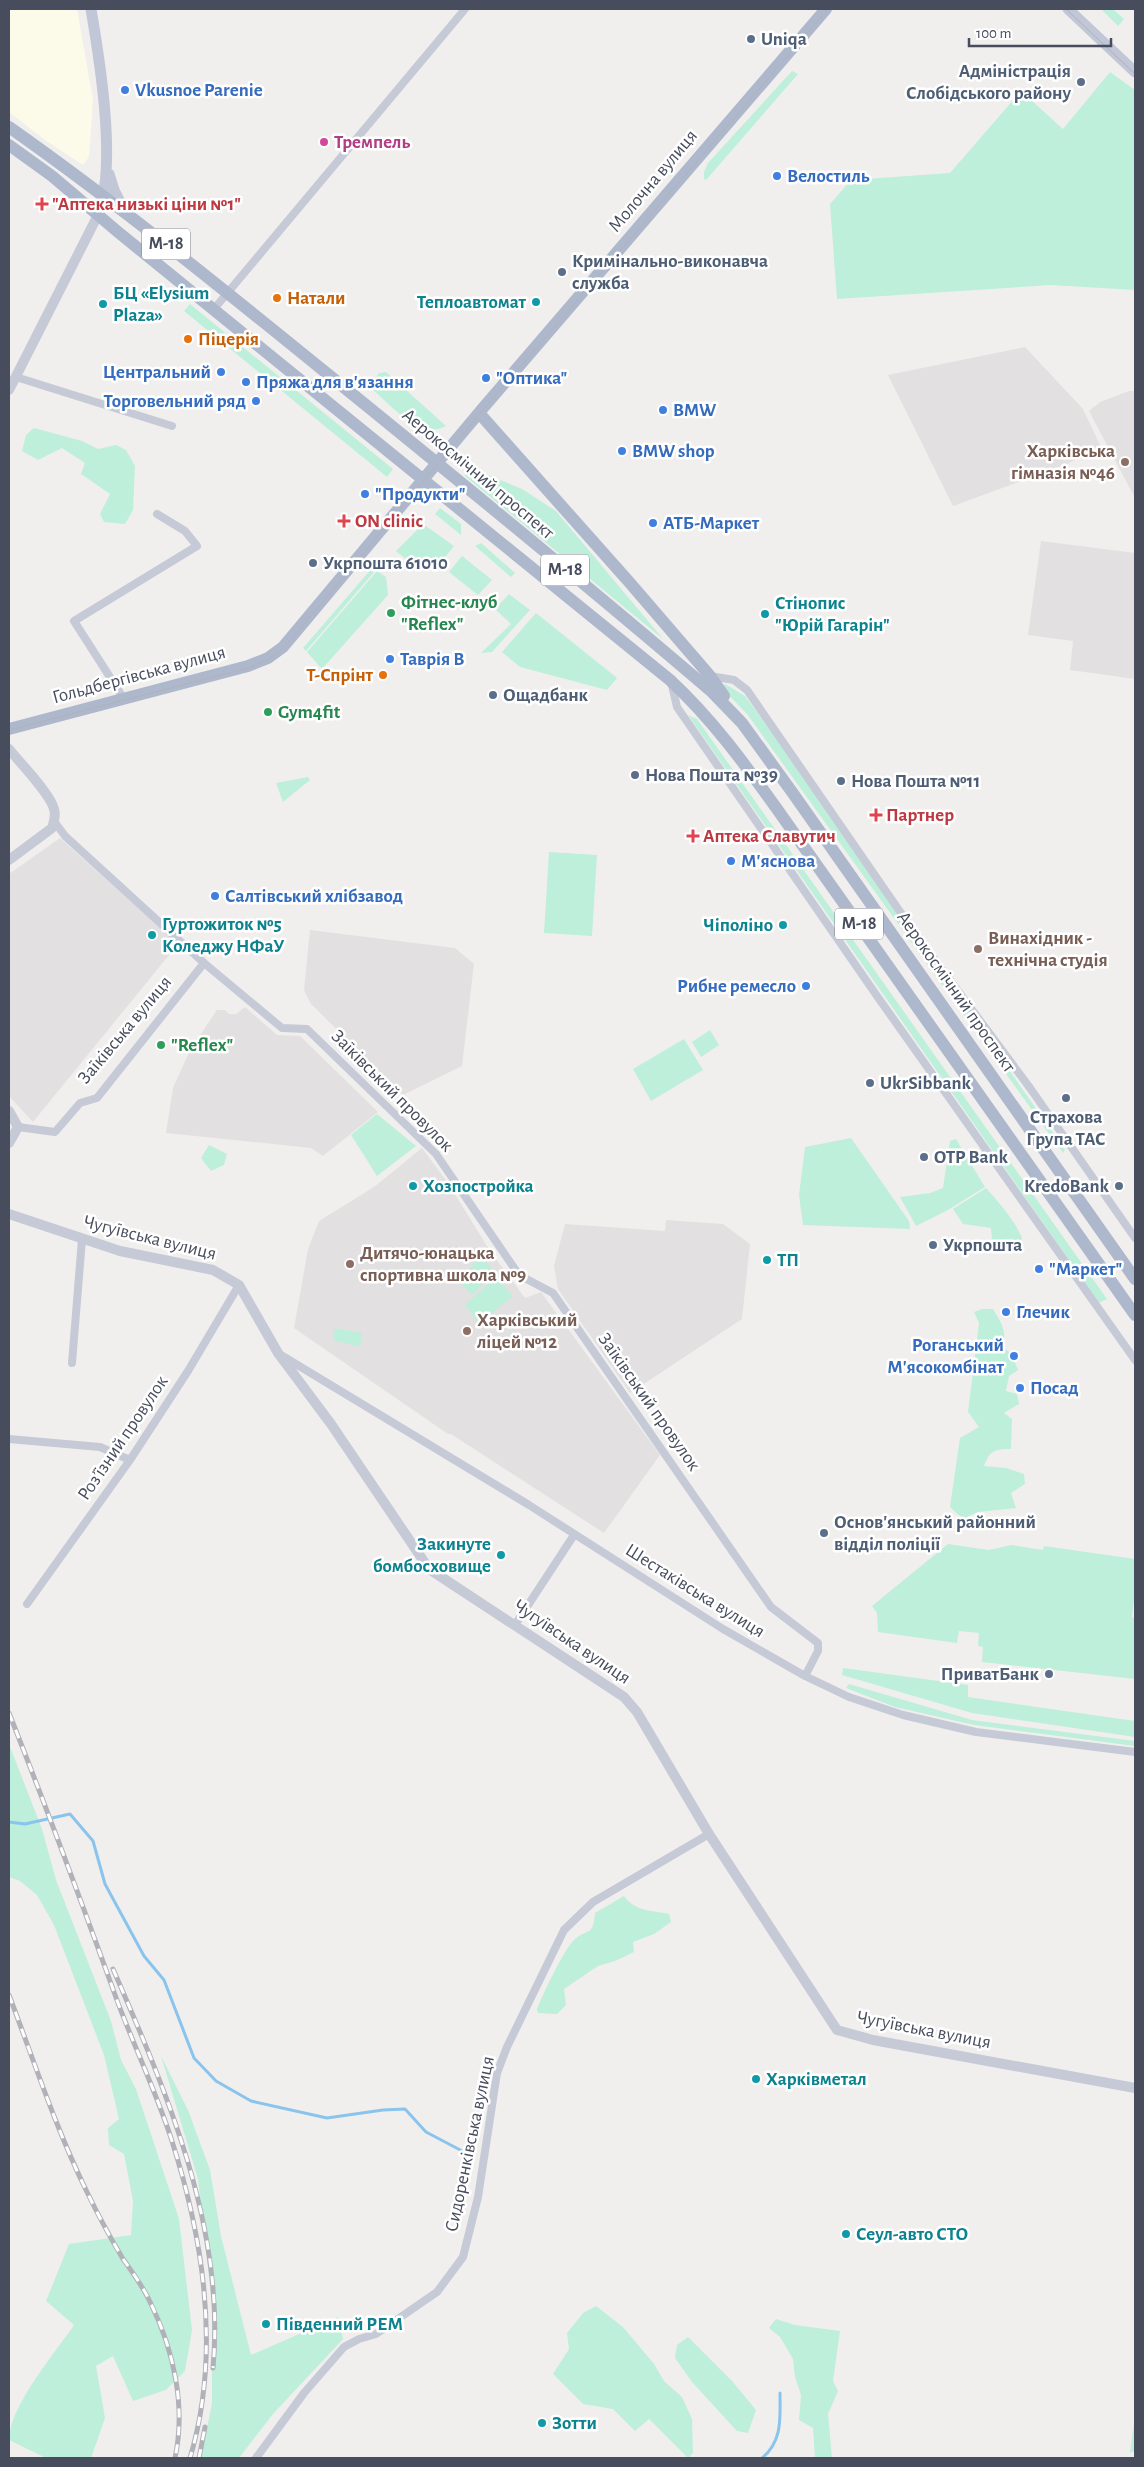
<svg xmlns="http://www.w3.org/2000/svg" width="1144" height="2467" font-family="'Alegreya Sans',sans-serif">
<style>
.commercial{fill:#fcfae8}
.education{fill:#e2e0e0}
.green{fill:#bdefda}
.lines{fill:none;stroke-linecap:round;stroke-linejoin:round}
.stream{stroke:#8ac4ec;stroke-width:3}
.minor{stroke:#c5cad6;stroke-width:8}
.tertiary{stroke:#c5cad6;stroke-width:10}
.secondary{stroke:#c1c7d7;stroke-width:11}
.primary{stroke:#aeb8cd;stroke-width:12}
.tram{stroke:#b1b2b9;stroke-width:1}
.rail-casing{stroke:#b1b2b9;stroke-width:5}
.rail{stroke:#fff;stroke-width:3;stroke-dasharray:9;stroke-linecap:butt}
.service-dot{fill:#5c6f8a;stroke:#fff;stroke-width:2}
.shop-dot{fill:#3f7fe0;stroke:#fff;stroke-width:2}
.hotel-dot{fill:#d1479c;stroke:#fff;stroke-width:2}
.health-dot{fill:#e0444e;stroke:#fff;stroke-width:2}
.food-dot{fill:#e8710a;stroke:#fff;stroke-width:2}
.culture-dot{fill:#0f9aa8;stroke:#fff;stroke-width:2}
.education-dot{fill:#8d6e63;stroke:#fff;stroke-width:2}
.leisure-dot{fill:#2e9e5b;stroke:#fff;stroke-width:2}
.labels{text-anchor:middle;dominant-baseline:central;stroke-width:5;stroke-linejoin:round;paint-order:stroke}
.shield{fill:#fff;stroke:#7e828d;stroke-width:1}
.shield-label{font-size:18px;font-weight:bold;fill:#474d5c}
.service-label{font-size:19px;font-weight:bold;fill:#4e5e75;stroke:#fff;text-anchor:start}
.shop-label{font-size:19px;font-weight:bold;fill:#366cbe;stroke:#fff;text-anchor:start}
.hotel-label{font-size:19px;font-weight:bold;fill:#b23c85;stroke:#fff;text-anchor:start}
.street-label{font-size:19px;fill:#474d5c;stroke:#fff}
.health-label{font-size:19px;font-weight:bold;fill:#be3a42;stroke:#fff;text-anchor:start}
.culture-label{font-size:19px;font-weight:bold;fill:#0d838f;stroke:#fff;text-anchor:start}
.food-label{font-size:19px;font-weight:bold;fill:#c56008;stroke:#fff;text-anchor:start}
.education-label{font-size:19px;font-weight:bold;fill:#785e54;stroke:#fff;text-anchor:start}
.leisure-label{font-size:19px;font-weight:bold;fill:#27864d;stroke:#fff;text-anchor:start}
</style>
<rect width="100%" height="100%" fill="#f1efee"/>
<path class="commercial" d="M9 9H77L93 100 89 157 83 165 45 140 9 112Z"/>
<path class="education" d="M1025 347 1083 409 1101 447 1065 465 953 506 888 375Z
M1129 391H1135V498L1089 411 1100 402Z
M1041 541 1135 553V679L1070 670 1073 641 1028 635Z
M60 838 178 944 33 1122 9 1096V874Z
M310 930 455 948 474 964 462 1066 403 1095 311 1004 304 990Z
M245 1007 277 1035 300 1036 378 1112 323 1156 311 1148 166 1133 173 1088 190 1050 217 1010H225L229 1014H236Z
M422 1148 448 1183 490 1251 525 1298 541 1292 660 1455 604 1533 451 1434H448L294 1328 308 1249 319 1221 374 1187Z
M666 1220 723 1224 750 1244 742 1319 630 1393 558 1289 554 1266 565 1224 665 1231Z"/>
<path class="green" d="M1101 9H1113L1124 19 1118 26Z
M792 71 798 74 706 180 704 179V172L708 163Z
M1110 72 1135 90V290L1051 285 837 299 830 204 851 180 950 173 1021 91 1063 129Z
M190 304 393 469 387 477 184 311Z
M386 372 446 426C420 441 391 405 372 389L374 380 379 373Z
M34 428 82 441 98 449 116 445 126 450 135 466 133 510 125 524 104 522 100 514 110 494 81 474 85 463 62 448 38 460 22 451 26 435Z
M469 467 522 489 556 511 663 639 465 476Z
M440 508 461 524V535L435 514Z
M423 524 454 546 439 565 406 559 396 551Z
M481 543 515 573 511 577 475 546Z
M462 556 492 580 478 595 449 572Z
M372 568 375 571 306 651 303 648Z
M377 571 386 577 388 595 322 669 307 652Z
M509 594 530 610 492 652 481 653 511 624 495 609Z
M536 613 617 678 607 690 520 667 502 652Z
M725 684 745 696 788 754 1065 1150 1063 1153 747 714 722 688Z
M688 715 697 719 1107 1299 1099 1303Z
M308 777 310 780 283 802 276 783Z
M549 852 597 855 592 936 544 933Z
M710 1030 719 1045 701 1057 692 1042Z
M684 1039 703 1070 651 1101 633 1069Z
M377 1114 416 1146 377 1176 351 1135Z
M851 1138 909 1221 910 1229 803 1225 799 1195 805 1147Z
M956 1139 985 1187 948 1210 916 1226 900 1197 930 1193 943 1188 950 1141Z
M209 1145 227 1154 224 1165 211 1171 201 1158Z
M986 1188C1000 1204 1014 1219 1022 1238L1019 1245 992 1240 991 1228 963 1224 953 1209Z
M481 1257 495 1272 472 1295 458 1280Z
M496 1277 513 1296 479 1324 465 1305Z
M982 1309H993C1001 1322 1008 1332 1002 1347L1011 1353 1018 1370 1009 1376 1006 1391 1017 1394 1019 1404 1004 1413 1012 1419 1011 1449C995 1449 990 1450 984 1466L1006 1468 1024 1474 1025 1484 1011 1493 1016 1508 978 1512 963 1519 950 1507 960 1438 979 1427 968 1412 979 1323 974 1312Z
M335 1328 362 1333 360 1347 333 1340Z
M948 1544 989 1550 1011 1545 1043 1550 1044 1546 1135 1559V1592L1132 1617 1135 1618V1679L982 1662 983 1647 978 1646 979 1633 959 1631 957 1643 878 1632 877 1613 872 1606Z
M843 1668 968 1685V1697L1135 1721V1737L972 1713 842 1675Z
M849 1684 972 1720 1135 1741V1746L974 1725 895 1707 846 1688Z
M9 1744 42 1829 56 1880 111 2021 121 2060 136 2089 179 2219 192 2330 185 2371 166 2390 133 2401 113 2356 96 2366 105 2418 91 2458 44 2457 9 2440C9 2407 55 2353 74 2325L46 2301 69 2244 131 2235 133 2201 124 2154 109 2145 108 2128 119 2119 104 2055 54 1925 37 1895 20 1881 9 1877Z
M624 1896C636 1912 651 1910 669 1914L671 1922 654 1934 633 1942 634 1952 615 1961 598 1966 564 1989 566 2005 557 2014 538 2013 537 2009C543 1994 565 1947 575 1939 588 1928 593 1937 595 1913Z
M161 2056 188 2110 210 2170 221 2236 251 2355 338 2317 343 2339 273 2414 239 2458H201L212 2403V2303L198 2179Z
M596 2306 623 2327 654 2364 664 2381 682 2397 692 2419 693 2453 688 2458 649 2419 635 2431 613 2409 583 2404 553 2374 569 2349 567 2333 583 2313Z
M776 2319 795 2325 840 2331 833 2381 838 2391 828 2414 832 2458H815L813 2428 799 2420 801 2395 795 2377 793 2359 780 2337 769 2328Z
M688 2337 732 2381 756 2410 748 2433 737 2431 692 2382 675 2358 677 2345Z
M1135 2415V2451L1130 2453Z"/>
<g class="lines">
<path class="stream" d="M9 1822 25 1824 70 1814 93 1841 105 1884 144 1956 164 1980 194 2058 216 2081 251 2101 327 2118 383 2110 405 2109 426 2132 466 2153
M762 2458C783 2441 780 2417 780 2393"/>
<path class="minor" d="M214 309 465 9
M16 377 172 426
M710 676 734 680 747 690 912 929 1030 1088 1135 1238
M671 681 677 707 877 996 1135 1360
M124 699 74 621 197 546 185 531 157 514
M54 821 65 836 204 963 282 1028 307 1029 436 1154 519 1275 553 1293 771 1607 818 1643V1651L805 1676
M18 1127 55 1132 80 1103 97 1098 204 963
M281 1355 529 1505 723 1629 805 1676 849 1697 903 1715 976 1732 1135 1752
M72 1363 82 1239
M9 1439 100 1447 130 1460
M27 1604 130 1460 188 1371 239 1285
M515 1625 574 1535
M256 2458 304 2393 344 2347 359 2339 376 2334 437 2292 463 2257 478 2197 497 2073 507 2047 564 1930 593 1902 709 1834"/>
<path class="tertiary" d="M9 390 98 215
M9 749C20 763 50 793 54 809 56 815 54 822 52 828L9 860
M9 1111 18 1127 9 1143
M9 1214 120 1251 213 1270 239 1285 278 1353 331 1424 429 1569 624 1697 637 1712 709 1834 837 2030 873 2040 1135 2088"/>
<path class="secondary" d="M91 9C100 62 117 166 98 215
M1068 9 1135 72
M109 174 114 190 125 212"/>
<path class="primary" d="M9 127C121 206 228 293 335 380 462 483 588 586 712 692L742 723 792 792 1135 1279
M9 145 52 176 118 232 670 680C712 719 744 763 777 809L1135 1315
M479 413 630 583 710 676 724 696
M9 729 248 666 268 658 283 647 483 408 826 9"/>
<path class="tram" d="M1066 9 1135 74
M9 730 248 668 269 659 284 648 484 409 828 9"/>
<defs>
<path id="rail" d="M9 1713C47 1809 83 1906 118 2003 135 2048 156 2092 171 2138 204 2240 221 2354 190 2458
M113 1969C167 2093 226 2229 213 2368
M9 1995C34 2061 56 2129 87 2192 98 2215 110 2237 123 2259 133 2273 144 2288 151 2304 174 2351 186 2407 175 2458
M199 2458 205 2427"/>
</defs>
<use href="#rail" class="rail-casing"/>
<use href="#rail" class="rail"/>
</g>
<g class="service-dot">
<circle cx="751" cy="39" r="5"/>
<circle cx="1081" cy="82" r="5"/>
<circle cx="562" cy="272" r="5"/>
<circle cx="313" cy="563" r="5"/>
<circle cx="493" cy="695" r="5"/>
<circle cx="635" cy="775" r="5"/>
<circle cx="841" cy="781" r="5"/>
<circle cx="870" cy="1083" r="5"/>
<circle cx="1066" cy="1098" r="5"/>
<circle cx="924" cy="1157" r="5"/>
<circle cx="1119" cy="1186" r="5"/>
<circle cx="933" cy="1245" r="5"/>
<circle cx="824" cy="1533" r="5"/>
<circle cx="1049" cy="1674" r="5"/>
</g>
<g class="shop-dot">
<circle cx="125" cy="90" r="5"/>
<circle cx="777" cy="176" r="5"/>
<circle cx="221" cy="372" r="5"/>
<circle cx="486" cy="378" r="5"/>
<circle cx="246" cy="382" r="5"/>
<circle cx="256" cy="401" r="5"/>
<circle cx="663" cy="410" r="5"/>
<circle cx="622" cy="451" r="5"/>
<circle cx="365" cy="494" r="5"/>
<circle cx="653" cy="523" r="5"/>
<circle cx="390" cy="659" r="5"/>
<circle cx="731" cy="861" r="5"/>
<circle cx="215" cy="896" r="5"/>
<circle cx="806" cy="986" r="5"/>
<circle cx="1039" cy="1269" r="5"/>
<circle cx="1006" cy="1312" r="5"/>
<circle cx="1014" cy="1356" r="5"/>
<circle cx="1020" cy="1388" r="5"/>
</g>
<circle class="hotel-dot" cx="324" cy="142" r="5"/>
<g class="health-dot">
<path d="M39.5 196.5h5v5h5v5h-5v5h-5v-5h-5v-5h5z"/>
<path d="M341.5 513.5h5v5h5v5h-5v5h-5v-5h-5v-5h5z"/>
<path d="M873.5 807.5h5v5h5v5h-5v5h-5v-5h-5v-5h5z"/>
<path d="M690.5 828.5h5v5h5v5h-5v5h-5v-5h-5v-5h5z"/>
</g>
<g class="food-dot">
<circle cx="277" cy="298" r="5"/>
<circle cx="188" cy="339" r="5"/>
<circle cx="383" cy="675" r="5"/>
</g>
<g class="culture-dot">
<circle cx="536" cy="302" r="5"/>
<circle cx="103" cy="304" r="5"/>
<circle cx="765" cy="614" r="5"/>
<circle cx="783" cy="925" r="5"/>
<circle cx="152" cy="935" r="5"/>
<circle cx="413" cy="1186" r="5"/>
<circle cx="767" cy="1260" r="5"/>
<circle cx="501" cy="1555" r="5"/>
<circle cx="756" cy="2079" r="5"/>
<circle cx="846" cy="2234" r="5"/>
<circle cx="266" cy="2324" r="5"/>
<circle cx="542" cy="2423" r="5"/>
</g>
<g class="education-dot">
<circle cx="1125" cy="462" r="5"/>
<circle cx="978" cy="949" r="5"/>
<circle cx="350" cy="1264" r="5"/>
<circle cx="467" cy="1331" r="5"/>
</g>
<g class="leisure-dot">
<circle cx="391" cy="613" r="5"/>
<circle cx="268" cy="712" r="5"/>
<circle cx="161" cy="1045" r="5"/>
</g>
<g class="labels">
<g class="shield">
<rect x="142" y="228.5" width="48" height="31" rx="4"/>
<rect x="541" y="554.5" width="48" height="31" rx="4"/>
<rect x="835" y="908.5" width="48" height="31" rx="4"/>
</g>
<g class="shield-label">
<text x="166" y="244">М-18</text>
<text x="565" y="570">М-18</text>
<text x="859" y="924">М-18</text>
</g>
<g class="service-label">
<text x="761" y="39">Uniqa</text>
<text x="1071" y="71" text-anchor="end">Адміністрація<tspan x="1071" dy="22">Слобідського району</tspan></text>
<text x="572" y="261">Кримінально-виконавча<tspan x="572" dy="22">служба</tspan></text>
<text x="323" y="563">Укрпошта 61010</text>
<text x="503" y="695">Ощадбанк</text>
<text x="645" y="775">Нова Пошта №39</text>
<text x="851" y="781">Нова Пошта №11</text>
<text x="880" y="1083">UkrSibbank</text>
<text x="1066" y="1117" text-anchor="middle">Страхова<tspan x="1066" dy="22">Група ТАС</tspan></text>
<text x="934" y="1157">OTP Bank</text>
<text x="1109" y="1186" text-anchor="end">KredoBank</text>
<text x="943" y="1245">Укрпошта</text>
<text x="834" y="1522">Основ'янський районний<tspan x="834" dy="22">відділ поліції</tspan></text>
<text x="1039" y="1674" text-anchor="end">ПриватБанк</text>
</g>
<g class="shop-label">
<text x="135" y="90">Vkusnoe Parenie</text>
<text x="787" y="176">Велостиль</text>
<text x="211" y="372" text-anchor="end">Центральний</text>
<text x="496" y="378">"Оптика"</text>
<text x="256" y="382">Пряжа для в'язання</text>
<text x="246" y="401" text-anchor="end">Торговельний ряд</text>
<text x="673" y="410">BMW</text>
<text x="632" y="451">BMW shop</text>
<text x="375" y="494">"Продукти"</text>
<text x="663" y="523">АТБ-Маркет</text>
<text x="400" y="659">Таврія В</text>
<text x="741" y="861">М'яснова</text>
<text x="225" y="896">Салтівський хлібзавод</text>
<text x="796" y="986" text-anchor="end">Рибне ремесло</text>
<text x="1049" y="1269">"Маркет"</text>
<text x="1016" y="1312">Глечик</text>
<text x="1004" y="1345" text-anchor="end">Роганський<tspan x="1004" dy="22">М'ясокомбінат</tspan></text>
<text x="1030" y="1388">Посад</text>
</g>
<g class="hotel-label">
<text x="334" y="142">Тремпель</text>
</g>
<g class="street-label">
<text transform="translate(653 181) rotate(-50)">Молочна вулиця</text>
<text transform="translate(478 474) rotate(40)">Аерокосмічний проспект</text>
<text transform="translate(139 675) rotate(-15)">Гольдбергівська вулиця</text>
<text transform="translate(956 992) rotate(55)">Аерокосмічний проспект</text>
<text transform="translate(125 1030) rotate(-50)">Заїківська вулиця</text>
<text transform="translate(392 1091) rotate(45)">Заїківський провулок</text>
<text transform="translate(150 1238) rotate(14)">Чугуївська вулиця</text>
<text transform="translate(649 1402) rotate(55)">Заїківський провулок</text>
<text transform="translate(123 1438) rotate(-56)">Роз’їзний провулок</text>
<text transform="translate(695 1591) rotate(32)">Шестаківська вулиця</text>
<text transform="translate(572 1642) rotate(34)">Чугуївська вулиця</text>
<text transform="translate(924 2030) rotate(11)">Чугуївська вулиця</text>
<text transform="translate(470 2144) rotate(-78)">Сидоренківська вулиця</text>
</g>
<g class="health-label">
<text x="52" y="204">"Аптека низькі ціни №1"</text>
<text x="355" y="521">ON clinic</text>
<text x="886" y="815">Партнер</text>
<text x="703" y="836">Аптeка Славутич</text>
</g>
<g class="culture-label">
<text x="113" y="293">БЦ «Elysium<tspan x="113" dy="22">Plaza»</tspan></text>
<text x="526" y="302" text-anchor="end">Теплоавтомат</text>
<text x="775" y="603">Стінопис<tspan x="775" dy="22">"Юрій Гагарін"</tspan></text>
<text x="162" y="924">Гуртожиток №5<tspan x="162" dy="22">Коледжу НФаУ</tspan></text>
<text x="773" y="925" text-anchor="end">Чіполіно</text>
<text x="423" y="1186">Хозпостройка</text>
<text x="777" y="1260">ТП</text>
<text x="491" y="1544" text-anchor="end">Закинуте<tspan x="491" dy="22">бомбосховище</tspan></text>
<text x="766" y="2079">Харківметал</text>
<text x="856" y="2234">Сеул-авто СТО</text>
<text x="276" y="2324">Південний РЕМ</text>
<text x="552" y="2423">Зотти</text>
</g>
<g class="food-label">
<text x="287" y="298">Натали</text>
<text x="198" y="339">Піцерія</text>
<text x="373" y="675" text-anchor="end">Т-Спрінт</text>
</g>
<g class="education-label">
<text x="1115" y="451" text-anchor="end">Харківська<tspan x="1115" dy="22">гімназія №46</tspan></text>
<text x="988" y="938">Винахідник -<tspan x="988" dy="22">технічна студія</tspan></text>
<text x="360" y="1253">Дитячо-юнацька<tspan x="360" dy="22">спортивна школа №9</tspan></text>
<text x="477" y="1320">Харківський<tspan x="477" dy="22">ліцей №12</tspan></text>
</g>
<g class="leisure-label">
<text x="401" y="602">Фітнес-клуб<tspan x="401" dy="22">"Reflex"</tspan></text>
<text x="278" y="712">Gym4fit</text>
<text x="171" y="1045">"Reflex"</text>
</g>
</g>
<rect width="1144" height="2467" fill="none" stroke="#474d5c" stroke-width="20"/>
<path d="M969 38v8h142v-8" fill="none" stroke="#474d5c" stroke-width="2.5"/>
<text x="976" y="38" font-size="15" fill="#474d5c" stroke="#ffffff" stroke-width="4" paint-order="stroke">100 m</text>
</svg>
